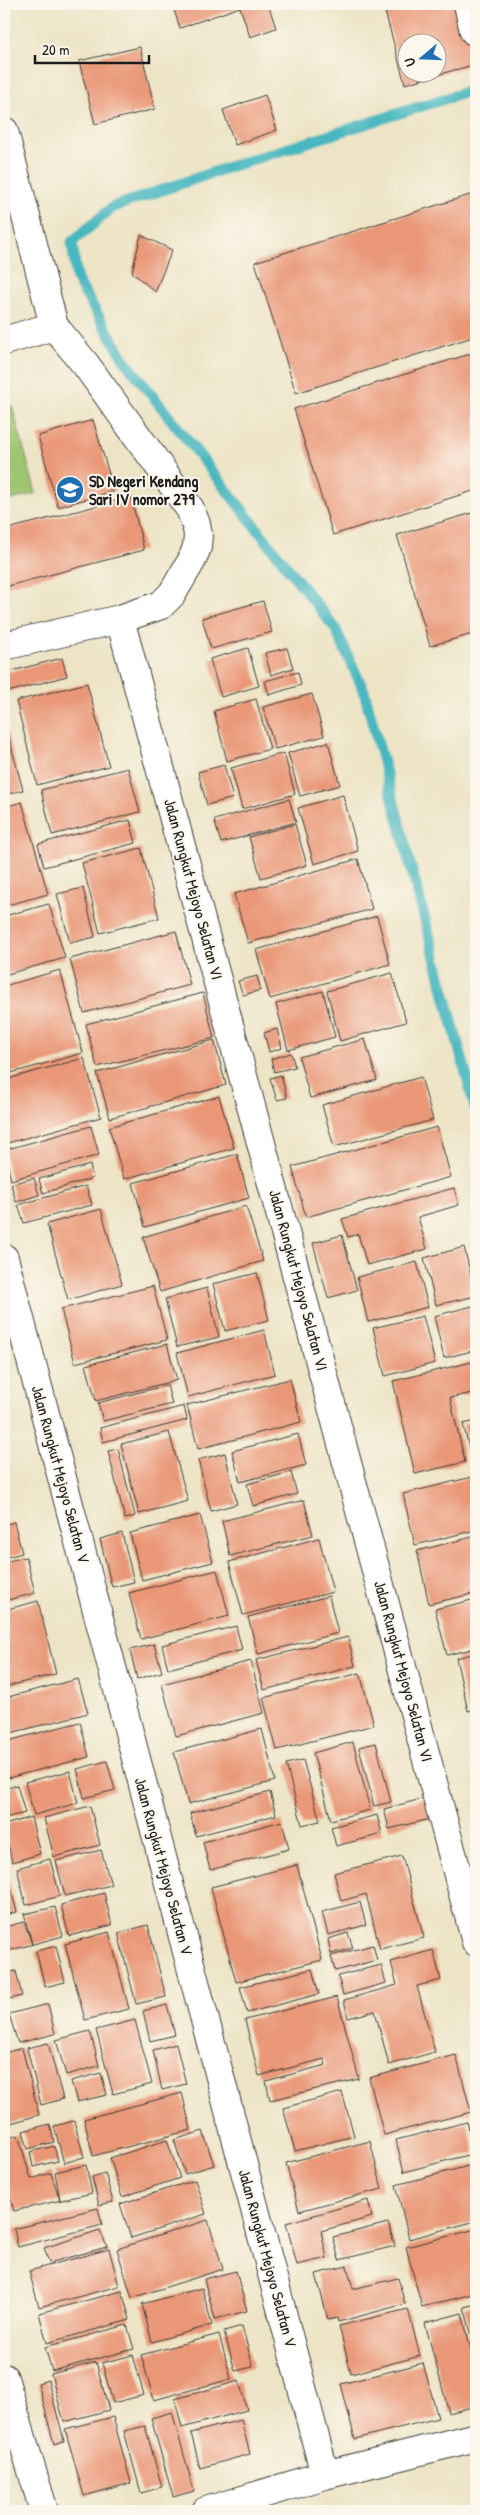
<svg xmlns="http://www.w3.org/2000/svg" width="480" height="2515" font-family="'Patrick Hand',sans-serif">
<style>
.green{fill:#9ec570;stroke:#5d7046}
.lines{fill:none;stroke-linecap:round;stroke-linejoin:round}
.stream{stroke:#48b7c0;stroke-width:11}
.building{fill:#e99777;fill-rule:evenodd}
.street-casing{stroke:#3b3a36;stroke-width:30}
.street{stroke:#fff;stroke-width:28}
.labels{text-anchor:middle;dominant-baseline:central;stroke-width:4;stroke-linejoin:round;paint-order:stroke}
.poi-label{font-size:16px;font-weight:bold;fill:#1c1c1c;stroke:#fbf7ec;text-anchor:start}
.street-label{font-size:16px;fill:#1c1c1c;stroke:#fbf7ec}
</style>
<rect width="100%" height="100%" fill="#fbf7ec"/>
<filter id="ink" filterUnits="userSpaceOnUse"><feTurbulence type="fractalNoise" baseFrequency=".02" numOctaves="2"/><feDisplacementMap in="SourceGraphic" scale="10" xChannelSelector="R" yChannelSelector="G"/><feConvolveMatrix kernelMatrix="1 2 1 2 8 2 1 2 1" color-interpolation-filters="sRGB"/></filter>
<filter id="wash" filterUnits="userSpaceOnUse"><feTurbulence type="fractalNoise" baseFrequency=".0096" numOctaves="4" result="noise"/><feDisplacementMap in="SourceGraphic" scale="20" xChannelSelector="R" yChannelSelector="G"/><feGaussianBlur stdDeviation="1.12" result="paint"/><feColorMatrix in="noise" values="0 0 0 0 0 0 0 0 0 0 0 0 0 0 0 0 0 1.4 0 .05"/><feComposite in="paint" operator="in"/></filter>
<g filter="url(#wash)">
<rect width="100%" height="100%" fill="#ede4c6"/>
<path class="green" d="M12 406 36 493 4 502V408Z"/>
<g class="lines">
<path class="stream" d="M476 89 226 168 113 207 72 242 77 280 126 362 335 628 364 691 476 1111"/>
</g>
<g id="blocks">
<path class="building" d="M172 4H268L276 28 250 37 240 7 180 28Z
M399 4H462L476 56V64L405 84 384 8ZM408 42H438V72H408Z
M140 47 155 109 95 124 79 61Z
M265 95 277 130 235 145 223 110Z
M476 193V336L296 393 255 262Z
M141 235 172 250 155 292 132 272Z
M476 352V490L333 535 294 409Z
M93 420 114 491 58 507 38 436Z
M131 497 144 550 4 587V530Z
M476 512V633L430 646 397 535Z
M263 601 272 632 211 649 202 618Z
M248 648 259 686 221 697 210 659Z
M287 648 293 668 271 675 265 653Z
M62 658 67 676 4 693V673Z
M298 672 301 685 269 695 265 681Z
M87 683 109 766 37 785 16 701Z
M312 694 324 736 275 749 263 707Z
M256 699 270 749 227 761 214 711Z
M4 720 23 790 4 795Z
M328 742 340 785 300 796 288 753Z
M284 753 295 794 242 809 231 768Z
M224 765 233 798 207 805 198 772Z
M128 768 140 812 52 835 41 790Z
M343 795 358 851 314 864 298 808Z
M289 799 296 822 221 843 214 820Z
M22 802 48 894 4 906V807Z
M130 820 136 843 44 867 38 844Z
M295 824 307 865 261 878 249 837Z
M141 848 159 918 100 933 82 863Z
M358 859 372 909 248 943 234 894Z
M83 888 95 937 70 943 57 894Z
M49 904 65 958 4 975V916Z
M377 916 390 964 270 999 256 950Z
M176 931 190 985 84 1013 70 959Z
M60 970 83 1053 4 1075V986Z
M392 973 406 1022 340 1041 327 991Z
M257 976 261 990 243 995 238 981Z
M323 991 335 1037 288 1050 276 1004Z
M203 993 214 1038 97 1067 86 1024Z
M277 1029 282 1048 269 1052 264 1033Z
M365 1039 377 1080 310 1098 299 1057Z
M214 1040 226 1085 110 1118 97 1073Z
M291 1053 295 1067 274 1072 271 1059Z
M84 1058 101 1117 4 1144V1080Z
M281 1075 287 1098 277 1100 270 1078Z
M421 1077 433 1120 334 1147 322 1105Z
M219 1096 234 1148 124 1179 109 1127Z
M91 1126 99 1155 11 1180 4 1150Z
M437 1127 451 1177 306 1217 292 1167Z
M237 1154 249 1198 145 1227 133 1183Z
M90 1165 93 1178 43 1193 39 1179Z
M34 1178 39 1195 16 1202 11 1184Z
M86 1186 92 1205 24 1223 18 1205Z
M454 1188 459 1205 418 1217 427 1249 367 1265 358 1234 348 1237 342 1219Z
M246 1206 263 1261 160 1292 143 1237Z
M101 1209 122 1284 68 1300 47 1224Z
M342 1235 357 1290 328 1298 313 1243Z
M464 1247 476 1296 436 1305 424 1258Z
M417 1262 428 1307 368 1322 357 1277Z
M257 1273 269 1320 225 1331 213 1284Z
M153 1286 167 1340 75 1363 61 1309Z
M207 1288 219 1337 177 1347 165 1299Z
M476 1305V1350L444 1358 434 1316Z
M423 1316 435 1363 385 1376 373 1328Z
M264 1330 275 1374 188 1397 177 1353Z
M167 1344 177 1380 96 1401 86 1365Z
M476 1361V1392L450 1398 465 1462 415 1474 393 1381Z
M290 1379 301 1422 198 1449 187 1405Z
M167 1385 172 1404 103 1421 98 1403Z
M184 1406 187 1420 103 1442 100 1428Z
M476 1421V1454L471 1455 463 1424Z
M169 1432 188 1501 139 1514 121 1444Z
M298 1434 306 1465 240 1482 232 1451Z
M118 1449 135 1516 125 1519 108 1451Z
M225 1453 237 1504 211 1511 198 1460Z
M291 1472 297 1494 253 1506 247 1484Z
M476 1476V1530L415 1545 403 1494Z
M304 1500 313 1535 230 1556 222 1521Z
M200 1515 213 1562 142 1580 130 1533Z
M14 1522 22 1553 4 1558V1525Z
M122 1533 134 1582 112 1587 100 1539Z
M476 1536V1593L429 1604 417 1551Z
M319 1538 333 1592 243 1615 229 1562Z
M26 1557 35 1593 4 1601V1562Z
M217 1570 229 1616 141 1639 129 1593Z
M329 1596 338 1633 258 1654 248 1617Z
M476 1599V1648L447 1655 435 1609Z
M38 1601 56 1674 4 1687V1610Z
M236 1626 242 1650 168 1669 162 1645Z
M348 1637 355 1666 264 1690 256 1660Z
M154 1644 162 1672 137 1679 130 1650Z
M476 1653V1709L468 1711 456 1658Z
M251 1661 264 1713 176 1736 162 1684Z
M360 1673 374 1725 277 1750 263 1698Z
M78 1679 88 1713 7 1734 4 1721V1698Z
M80 1722 89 1757 4 1779V1742Z
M262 1729 275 1781 188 1804 174 1752Z
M353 1742 370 1810 331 1820 313 1753Z
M376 1743 391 1802 374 1806 359 1747Z
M303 1760 320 1821 302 1825 286 1764Z
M107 1761 115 1790 84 1798 77 1769Z
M70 1771 78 1803 34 1815 25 1782Z
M17 1785 25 1813 4 1818V1789Z
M270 1792 276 1815 196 1836 190 1813Z
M425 1798 430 1819 389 1829 384 1809Z
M90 1806 100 1845 54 1857 44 1818Z
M377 1815 382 1834 336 1846 331 1827Z
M31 1817 40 1854 12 1862 4 1825Z
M282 1821 289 1849 210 1870 203 1842Z
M101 1850 111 1885 65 1896 56 1861Z
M402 1856 424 1938 380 1949 366 1894 341 1901 334 1873Z
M50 1859 60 1896 26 1905 17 1868Z
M297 1865 322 1960 236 1982 211 1887Z
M4 1871H6L17 1912 4 1915Z
M104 1893 112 1925 69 1936 61 1905Z
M360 1902 366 1925 328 1935 322 1912Z
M55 1907 63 1936 4 1952V1927L24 1922 32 1944 24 1914Z
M148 1925 166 1997 136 2004 118 1933Z
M109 1932 129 2009 85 2020 65 1944Z
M348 1933 353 1948 331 1954 328 1939Z
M373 1945 377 1960 335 1971 331 1956Z
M56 1946 65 1982 45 1987 36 1951Z
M433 1950 441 1980 417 1986 435 2052 389 2065 375 2011 348 2018 344 2000 397 1985 391 1962Z
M381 1965 386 1983 343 1995 338 1976Z
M312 1969 319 1994 247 2013 240 1987Z
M16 1971 22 1996 8 1999 4 1974Z
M337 1997 359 2079 270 2100 266 2081 326 2065 324 2059 259 2076 245 2020Z
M48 2004 55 2034 18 2043 9 2014Z
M167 2005 175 2035 150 2041 143 2011Z
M135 2020 152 2084 113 2094 96 2030Z
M90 2031 99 2066 66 2075 56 2040Z
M48 2043 63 2099 41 2105 27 2048Z
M176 2044 186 2084 162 2090 153 2050Z
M22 2048 39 2115 4 2125V2053Z
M456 2055 471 2112 384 2135 369 2078Z
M101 2073 107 2095 77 2102 71 2081Z
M342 2092 354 2136 295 2151 283 2108Z
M182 2093 191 2130 93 2156 84 2119Z
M74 2121 84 2157 64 2163 54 2126Z
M467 2122 475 2153 404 2172 396 2140Z
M50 2124 54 2142 28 2149 23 2131Z
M203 2131 214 2165 185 2174 174 2140Z
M18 2135 31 2179 51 2173 60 2200 55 2172 86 2165 92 2193 14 2211 4 2175V2139Z
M167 2140 180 2178 122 2197 110 2158Z
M370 2141 382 2189 299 2211 286 2163Z
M54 2146 58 2161 33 2167 30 2152Z
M476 2164V2221L409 2239 396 2185Z
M105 2173 113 2202 99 2205 92 2177Z
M195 2180 206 2214 131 2238 120 2204Z
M368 2200 372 2217 321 2231 327 2258 297 2265 286 2223Z
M98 2208 102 2225 18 2247 14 2229Z
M208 2220 223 2269 132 2298 117 2249Z
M388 2223 395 2246 339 2260 333 2237Z
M476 2229V2293L422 2307 406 2247Z
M100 2230 107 2247 49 2263 44 2248Z
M109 2249 119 2286 39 2307 29 2271Z
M347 2266 353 2289 398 2278 405 2304 338 2322 337 2318 328 2320 316 2274Z
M236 2271 247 2311 215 2319 204 2279Z
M202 2288 212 2325 152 2342 142 2304Z
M122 2291 130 2320 47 2343 39 2313Z
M476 2304V2343H474L464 2307Z
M408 2309 420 2356 351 2374 339 2326Z
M462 2313 476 2370V2406L449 2413 425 2323Z
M127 2325 134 2349 52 2371 45 2347Z
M242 2326 253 2367 235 2371 224 2331Z
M219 2334 231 2379 154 2400 141 2355Z
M133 2355 144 2395 113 2403 102 2363Z
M96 2362 109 2410 64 2422 51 2374Z
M423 2363 438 2418 355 2439 341 2384Z
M48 2380 64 2441 54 2444 38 2383Z
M239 2381 247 2410 182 2428 175 2399Z
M172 2412 194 2491 173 2497 151 2418Z
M113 2417 131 2483 84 2496 65 2429Z
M241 2420 250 2454 200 2468 191 2433Z
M145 2426 162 2487 141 2493 124 2431Z"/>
</g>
</g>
<g filter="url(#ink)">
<use href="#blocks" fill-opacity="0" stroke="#3b3a36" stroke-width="1"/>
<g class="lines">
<defs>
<path id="street" d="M468 4 474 31
M4 131 54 326
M4 341 54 326 86 365 190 509 196 524 198 535 197 547 192 560 172 594 161 605 120 619 4 646
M120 619 476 1942
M4 1258 325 2475
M4 2378 44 2511
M206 2511 325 2475 476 2437"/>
</defs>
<use href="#street" class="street-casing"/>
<use href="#street" class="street"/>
</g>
</g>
<defs>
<symbol id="school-disc" viewBox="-11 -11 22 22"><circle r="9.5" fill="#1f6fb2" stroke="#fbf7ec"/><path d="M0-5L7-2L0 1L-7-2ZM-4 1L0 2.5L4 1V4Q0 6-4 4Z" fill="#fff"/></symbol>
</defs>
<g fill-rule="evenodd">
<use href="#school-disc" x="54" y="474" width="32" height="32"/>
</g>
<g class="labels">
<g class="poi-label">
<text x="89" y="481">SD Negeri Kendang<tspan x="89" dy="18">Sari IV nomor 279</tspan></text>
</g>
<g class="street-label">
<text transform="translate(194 889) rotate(75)">Jalan Rungkut Mejoyo Selatan VI</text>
<text transform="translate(299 1280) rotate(75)">Jalan Rungkut Mejoyo Selatan VI</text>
<text transform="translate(61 1474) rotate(75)">Jalan Rungkut Mejoyo Selatan V</text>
<text transform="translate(404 1671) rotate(75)">Jalan Rungkut Mejoyo Selatan VI</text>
<text transform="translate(164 1866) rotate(75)">Jalan Rungkut Mejoyo Selatan V</text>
<text transform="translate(268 2258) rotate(75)">Jalan Rungkut Mejoyo Selatan V</text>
</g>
</g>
<rect width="480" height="2515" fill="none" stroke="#fbf7ec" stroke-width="20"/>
<g transform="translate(422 58) rotate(251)"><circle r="24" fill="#fbf7ec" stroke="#a29f99"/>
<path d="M0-4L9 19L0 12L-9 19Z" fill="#1f6fb2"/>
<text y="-8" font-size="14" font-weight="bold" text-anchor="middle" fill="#1c1c1c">U</text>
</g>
<path d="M35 55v8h114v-8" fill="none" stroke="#1c1c1c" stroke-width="2.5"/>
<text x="42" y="55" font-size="15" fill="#1c1c1c" stroke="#fbf7ec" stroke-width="4" paint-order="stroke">20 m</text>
</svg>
